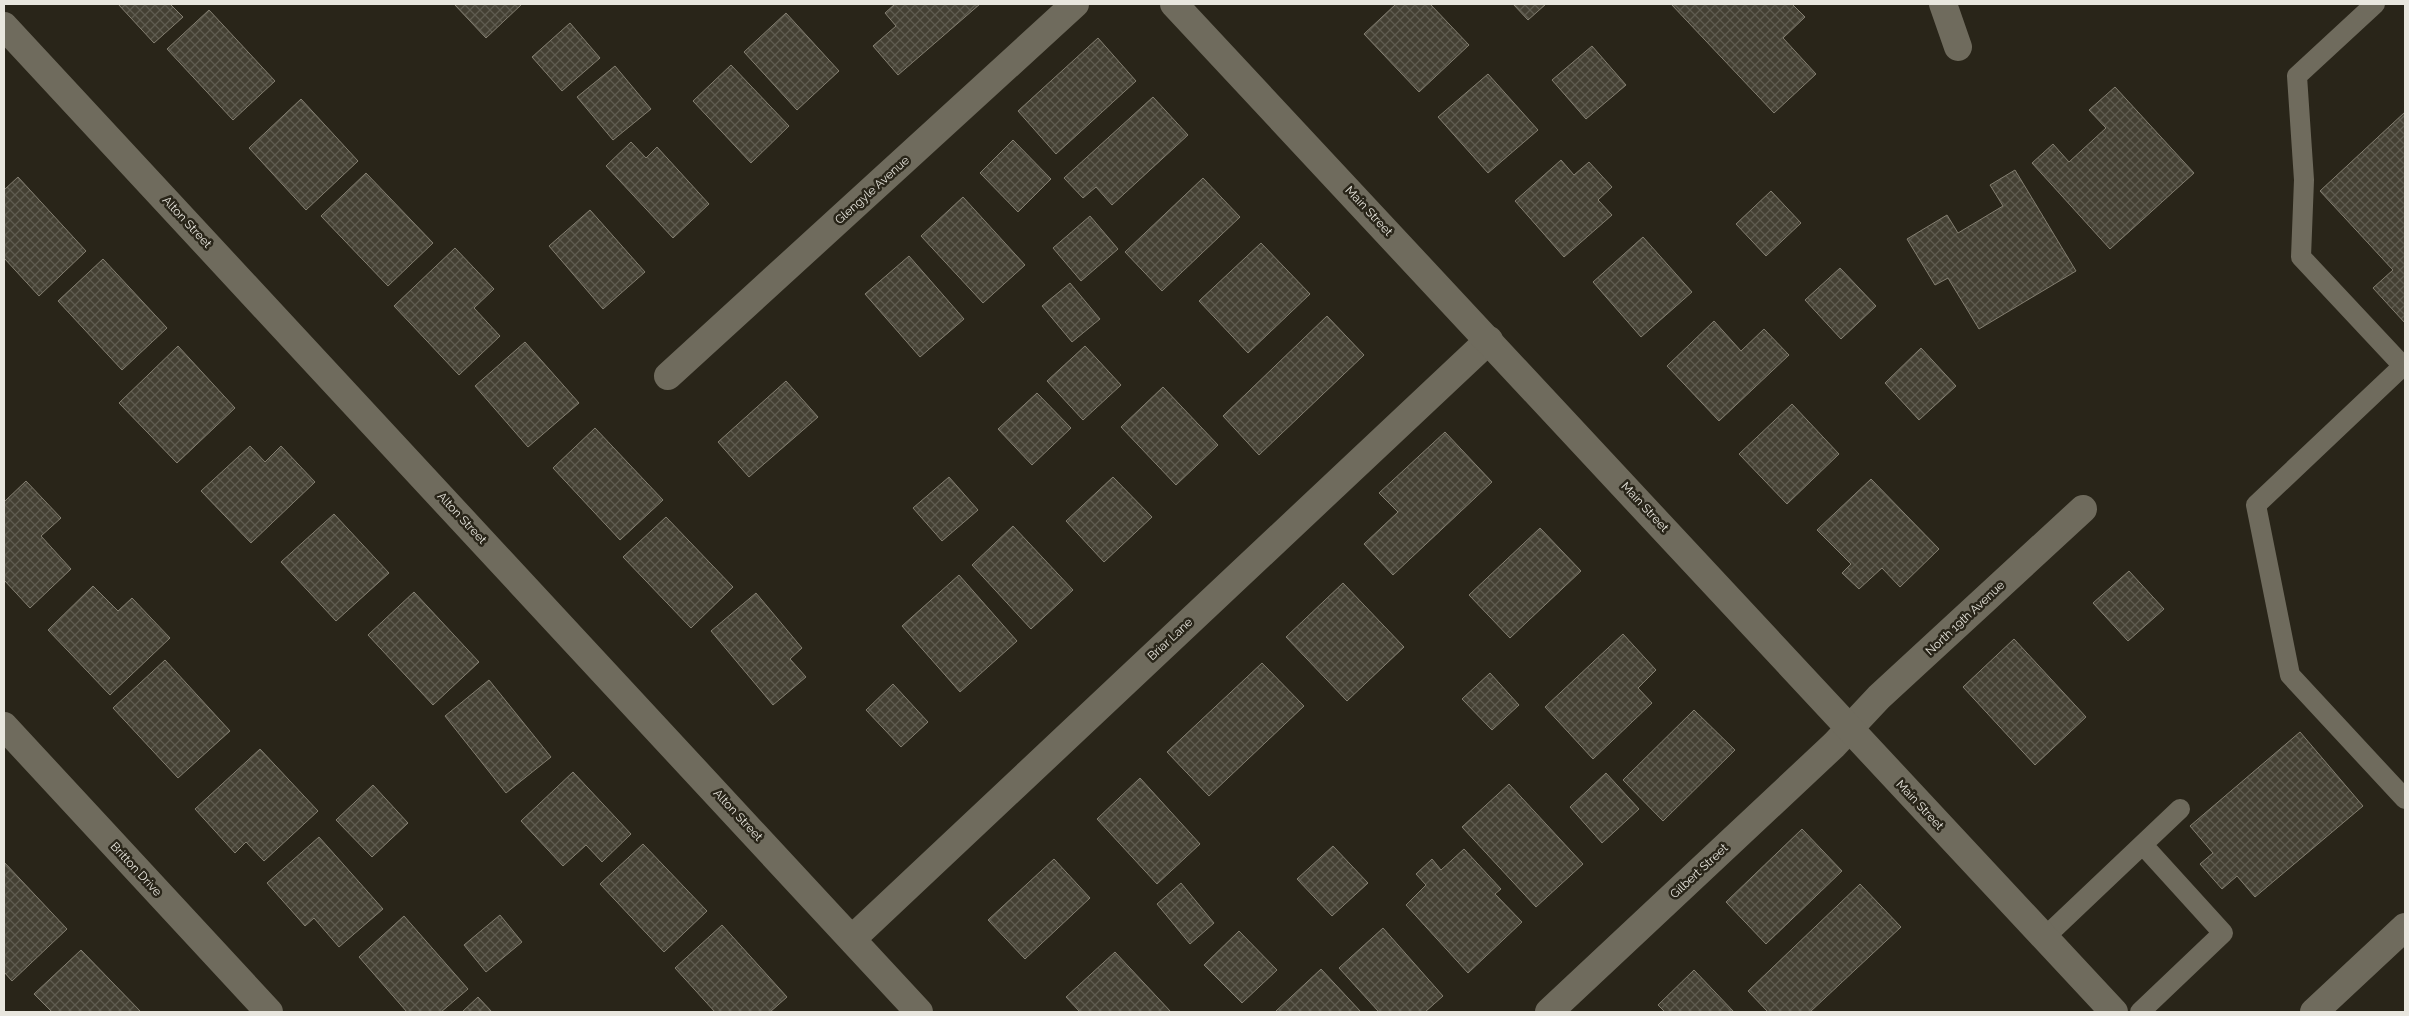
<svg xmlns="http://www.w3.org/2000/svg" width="2409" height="1016" font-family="Raleway,sans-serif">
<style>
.building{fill:url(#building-cross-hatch);stroke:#847f71}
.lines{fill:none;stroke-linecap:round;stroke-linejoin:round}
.lane{stroke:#6f6b5d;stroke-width:20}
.street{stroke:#6f6b5d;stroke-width:28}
.secondary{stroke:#6f6b5d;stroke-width:28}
.labels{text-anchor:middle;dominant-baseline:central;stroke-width:5;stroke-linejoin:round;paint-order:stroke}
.street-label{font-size:12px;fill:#e8e6de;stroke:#292519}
</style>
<defs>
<pattern id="building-cross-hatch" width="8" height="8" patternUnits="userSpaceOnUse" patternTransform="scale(1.25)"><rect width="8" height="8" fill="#444033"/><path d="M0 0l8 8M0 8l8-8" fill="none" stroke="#5f5c50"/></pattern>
</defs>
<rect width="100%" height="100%" fill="#292519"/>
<path class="building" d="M118 4H170L183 17 154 43Z
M454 4H522L486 38Z
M895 4H980L898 75 873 46 896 26 885 13Z
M1396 4H1430L1469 45 1419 92 1364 34Z
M1513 4H1546L1528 20Z
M1671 4H1792L1805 17 1783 38 1816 74 1774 113Z
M209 10 275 81 233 120 167 49Z
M786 13 839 71 797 110 744 52Z
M570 23 600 58 562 91 532 57Z
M1098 38 1136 81 1056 154 1018 111Z
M1592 46 1626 85 1586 119 1552 80Z
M731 65 789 126 751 163 693 101Z
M615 66 651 109 613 140 577 97Z
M1488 74 1538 130 1488 173 1438 117Z
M2115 87 2194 173 2110 249 2032 163 2053 144 2069 162 2106 128 2089 110Z
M1153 97 1188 135 1112 205 1096 187 1083 198 1064 178Z
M301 99 358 161 306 210 249 148Z
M2405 112V323L2373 288 2393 270 2320 191Z
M1013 140 1051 179 1018 212 980 173Z
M631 142 646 158 657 147 709 204 673 238 606 166Z
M1561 160 1574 175 1589 162 1612 187 1598 200 1612 215 1564 257 1515 201Z
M2015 170 2076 271 1979 329 1948 278 1935 285 1907 239 1947 215 1958 233 2003 206 1990 185Z
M366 173 433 243 388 286 321 216Z
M18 177 86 251 39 296 4 258V190Z
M1203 178 1240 217 1162 291 1125 252Z
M1771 191 1801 223 1766 256 1736 224Z
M963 197 1025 265 983 303 921 236Z
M590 210 645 272 603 309 549 246Z
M1090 216 1118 249 1081 281 1053 248Z
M1643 237 1692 292 1641 337 1593 282Z
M1261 243 1310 294 1248 353 1199 301Z
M455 248 494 289 474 308 500 336 459 375 394 306Z
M909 256 964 319 920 357 865 294Z
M103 259 167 328 122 370 58 301Z
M1840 268 1876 306 1841 339 1805 300Z
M1070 283 1100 319 1072 342 1042 306Z
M1327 316 1364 355 1259 455 1223 416Z
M1714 321 1741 351 1764 329 1789 355 1719 421 1667 366Z
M525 342 579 403 528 447 475 386Z
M178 346 235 408 177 463 119 403Z
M1085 346 1121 385 1083 420 1047 381Z
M1921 348 1956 386 1919 420 1885 383Z
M786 381 818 417 749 477 718 442Z
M1163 387 1218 445 1176 485 1121 427Z
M1037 393 1071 428 1032 465 998 429Z
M1792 404 1839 454 1787 504 1739 454Z
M595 428 663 500 620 540 553 468Z
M1445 432 1492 482 1393 575 1364 544 1398 512 1379 493Z
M250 446 265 462 281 446 315 482 251 543 201 491Z
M949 477 978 510 942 541 913 508Z
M1113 477 1152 517 1104 562 1066 521Z
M1871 479 1939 549 1900 587 1882 568 1859 589 1842 573 1851 564 1817 530Z
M26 481 61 518 41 536 71 569 30 608 4 580V502Z
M334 514 389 573 336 621 281 562Z
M666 517 733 587 691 628 623 557Z
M1013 526 1073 590 1031 629 972 565Z
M1540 528 1581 571 1510 638 1469 595Z
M2129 571 2164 609 2128 641 2093 603Z
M959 575 1017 641 960 692 902 626Z
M1343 583 1404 647 1347 701 1286 637Z
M93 586 118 611 132 598 170 638 110 695 48 630Z
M414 592 479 662 433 705 368 635Z
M756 593 802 648 790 659 806 677 773 705 711 631Z
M1623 634 1656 670 1638 688 1652 703 1593 759 1545 707Z
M2014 639 2086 717 2035 765 1963 687Z
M165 660 230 731 178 778 113 708Z
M1262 663 1304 706 1209 796 1167 752Z
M1490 673 1519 705 1492 730 1462 699Z
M489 680 551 757 506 793 445 716Z
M893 684 928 722 901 747 866 710Z
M1694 710 1735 750 1663 821 1623 780Z
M2300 732 2363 806 2255 897 2237 876 2222 889 2200 864 2213 853 2190 826Z
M260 749 318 811 264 861 246 842 235 853 195 809Z
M573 772 631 834 602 862 586 845 563 866 521 821Z
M1606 773 1639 809 1602 843 1570 807Z
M1140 778 1200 844 1157 884 1097 819Z
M1509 784 1583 864 1536 907 1462 827Z
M373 785 408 823 372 857 336 820Z
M1802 829 1842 871 1766 944 1726 902Z
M319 837 383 909 339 947 314 918 305 926 267 883Z
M643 844 707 911 664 952 600 884Z
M1333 846 1368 883 1332 916 1297 879Z
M1464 849 1501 889 1495 894 1522 922 1468 973 1406 905 1426 885 1416 874 1432 859 1441 870Z
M1054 859 1090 898 1025 959 988 920Z
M4 862 67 929 12 981 4 972Z
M1181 883 1214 923 1190 944 1157 904Z
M1860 884 1901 927 1810 1012H1768L1748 991Z
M500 915 522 942 486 972 464 945Z
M404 916 468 989 441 1012H407L359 957Z
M722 925 787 997 770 1012H715L675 968Z
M1383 928 1443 996 1425 1012H1379L1339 968Z
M1239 931 1277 970 1242 1003 1204 965Z
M81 950 141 1012H52L34 994Z
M1115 952 1171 1012H1080L1066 997Z
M1321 969 1361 1012H1277L1276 1011Z
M1694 970 1734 1012H1665L1658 1005Z
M478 997 492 1012H462Z"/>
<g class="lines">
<path class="lane" d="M2375 4 2297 76 2304 180 2301 257 2403 366
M2405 368 2403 366 2256 505 2290 675 2405 799
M2044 938 2180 809
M2140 1012 2223 933 2143 845"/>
<path class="street" d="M1943 4 1958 47
M4 26 919 1012
M668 376 1075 4
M4 726 269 1012
M852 939 1489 340
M1549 1012 1834 745 1879 697 2083 509
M2314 1012 2405 927"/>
<path class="secondary" d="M1174 4 2114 1012"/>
</g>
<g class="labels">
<g class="street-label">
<text transform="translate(872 190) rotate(-42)">Glengyle Avenue</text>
<text transform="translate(1369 211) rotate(47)">Main Street</text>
<text transform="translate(187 222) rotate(47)">Alton Street</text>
<text transform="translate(1645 507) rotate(47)">Main Street</text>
<text transform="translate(462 518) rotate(47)">Alton Street</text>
<text transform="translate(1965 618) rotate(-43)">North 19th Avenue</text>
<text transform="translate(1170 639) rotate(-43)">Briar Lane</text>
<text transform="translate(1920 805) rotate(47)">Main Street</text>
<text transform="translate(738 815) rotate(47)">Alton Street</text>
<text transform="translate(136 869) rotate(47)">Britton Drive</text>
<text transform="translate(1699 871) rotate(-43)">Gilbert Street</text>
</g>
</g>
<rect width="2409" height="1016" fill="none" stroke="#e8e6de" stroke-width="10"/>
</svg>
